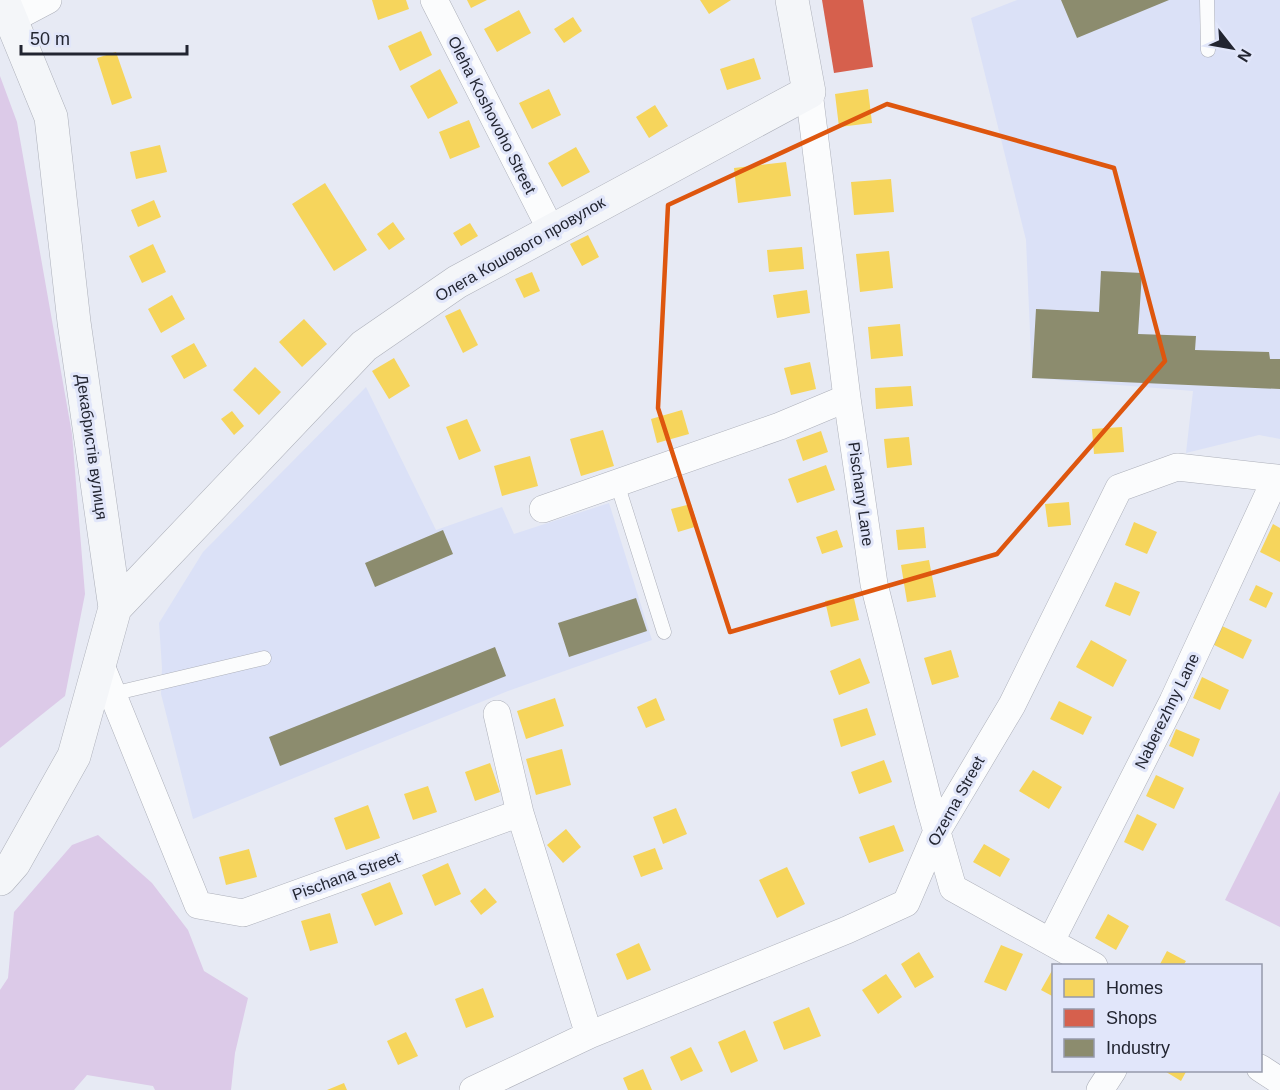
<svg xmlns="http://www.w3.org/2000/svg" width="1280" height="1090" font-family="Arial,sans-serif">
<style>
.built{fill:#dbe1f7}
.green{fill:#dccae8}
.homes{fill:#f6d55c}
.shops{fill:#d6604d}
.industry{fill:#8c8c6e}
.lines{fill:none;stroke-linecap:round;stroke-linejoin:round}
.lane-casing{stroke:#adb0ba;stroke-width:15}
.street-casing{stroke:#adb0ba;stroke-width:28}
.secondary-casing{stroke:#adb0ba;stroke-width:34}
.lane{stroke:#fbfcfd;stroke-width:14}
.street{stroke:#fbfcfd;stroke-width:27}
.secondary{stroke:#f4f6f9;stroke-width:33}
.marked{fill:none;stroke:#de560e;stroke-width:4.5;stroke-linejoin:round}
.labels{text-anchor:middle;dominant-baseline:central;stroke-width:6;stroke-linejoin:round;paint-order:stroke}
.street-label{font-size:16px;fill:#222531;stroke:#e1e6fa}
</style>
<rect width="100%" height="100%" fill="#e7eaf4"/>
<path class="built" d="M1017 0H1280V439L1259 435 1186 453 1193 391 1032 378 1026 240 971 18Z
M366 387 436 530 502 507 514 534 609 503 652 640 508 691 193 819 161 694 162 668 159 623 203 552Z"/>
<path class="green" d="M0 76 17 122 72 434 85 594 65 696 0 748Z
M1280 791V927L1225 900Z
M98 835 152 883 188 930 204 971 248 998 235 1053 231 1090H155L153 1086 87 1075 74 1090H0V990L8 978 14 912 72 845Z"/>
<path class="homes" d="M372 0H406L409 9 378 20Z
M467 0H487L471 8Z
M700 0H731L709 14Z
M519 10 531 33 497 52 484 29Z
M573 17 582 31 564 43 554 29Z
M421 31 432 55 400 71 388 46Z
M116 52 132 98 112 105 97 58Z
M754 58 761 79 727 90 720 69Z
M440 69 458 103 428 119 410 86Z
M549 89 561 115 532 129 519 103Z
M868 89 872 123 839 127 835 94Z
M655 105 668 126 649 138 636 117Z
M469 120 480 147 450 159 439 132Z
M160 145 167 172 136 179 130 152Z
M576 147 590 172 562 187 548 163Z
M786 162 791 196 738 203 734 168Z
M891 179 894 212 854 215 851 182Z
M325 183 367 250 334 271 292 204Z
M154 200 161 217 138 227 131 210Z
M393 222 405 239 389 250 377 234Z
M470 223 478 236 461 246 453 233Z
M588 235 599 257 582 266 570 244Z
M153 244 166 272 142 283 129 256Z
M802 247 804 269 769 272 767 250Z
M889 251 893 288 860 292 856 254Z
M532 272 540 291 524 298 515 279Z
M807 290 810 313 777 318 773 295Z
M172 295 185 319 161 333 148 309Z
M460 309 478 345 463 353 445 316Z
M304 319 327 344 302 367 279 342Z
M900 324 903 356 871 359 868 327Z
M194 343 207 366 184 379 171 356Z
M394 358 410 386 389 399 372 371Z
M810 362 816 389 791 395 784 368Z
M255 367 281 392 259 415 233 390Z
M911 386 913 406 876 409 875 388Z
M682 410 689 434 657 443 651 419Z
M232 411 244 426 234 435 221 419Z
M467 419 481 451 459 460 446 427Z
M1122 427 1124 452 1094 454 1092 429Z
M603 430 614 466 581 476 570 439Z
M821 431 828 452 803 461 796 440Z
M909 437 912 465 887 468 884 439Z
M530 456 538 486 502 496 494 466Z
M826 465 835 490 797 503 788 479Z
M1069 502 1071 525 1048 527 1045 504Z
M691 504 698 526 678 532 671 509Z
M1134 522 1157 532 1147 554 1125 545Z
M1273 524 1280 528V562L1260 552Z
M924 527 926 548 898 550 896 530Z
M837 530 843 547 822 554 816 537Z
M929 560 936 597 907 602 901 565Z
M1115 582 1140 592 1130 616 1105 606Z
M1256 585 1273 593 1266 608 1249 600Z
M853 594 859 620 831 627 825 601Z
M1222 626 1252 640 1243 659 1212 644Z
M1091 640 1127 660 1113 687 1076 667Z
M951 650 959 677 932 685 924 658Z
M860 658 870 683 839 695 830 671Z
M1202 677 1229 690 1220 710 1193 698Z
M555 698 564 726 526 739 517 711Z
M656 698 665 720 646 728 637 707Z
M1059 701 1092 717 1083 735 1050 719Z
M867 708 876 735 841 747 833 719Z
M1176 729 1200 739 1193 757 1169 746Z
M562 749 571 785 536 795 526 759Z
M884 760 892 782 859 794 851 772Z
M490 763 500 792 475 801 465 772Z
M1033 770 1062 787 1049 809 1019 791Z
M1156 775 1184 788 1174 809 1146 796Z
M428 786 437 812 413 820 404 794Z
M368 805 380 838 346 850 334 818Z
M676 808 687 834 663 844 653 817Z
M1137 814 1157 824 1143 851 1124 842Z
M894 825 904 851 869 863 859 837Z
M566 829 581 847 563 863 547 845Z
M984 844 1010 859 1000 877 973 862Z
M655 848 663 869 641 877 633 856Z
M249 849 257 877 226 885 219 857Z
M448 863 461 894 435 906 422 875Z
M787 867 805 904 777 918 759 880Z
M390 882 403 914 375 926 361 894Z
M485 888 497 902 481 915 470 901Z
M330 913 338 943 310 951 301 921Z
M1108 914 1129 926 1116 950 1095 938Z
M639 943 651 970 627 980 616 954Z
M1001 945 1023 954 1006 991 984 982Z
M1167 951 1186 961 1183 966H1159Z
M919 952 934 977 915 988 901 964Z
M1054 967V997L1041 990Z
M886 974 902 997 878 1014 862 990Z
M483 988 494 1017 466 1028 455 999Z
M809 1007 821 1036 784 1050 773 1022Z
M745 1030 758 1061 731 1073 718 1042Z
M406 1032 418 1056 398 1065 387 1041Z
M691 1047 703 1071 681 1081 670 1057Z
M643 1069 652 1090H628L623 1078Z
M1163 1070H1187L1181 1081Z
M344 1083 347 1090H327Z"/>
<path class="shops" d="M822 0H863L873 67 834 73Z"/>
<path class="industry" d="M1061 0H1169L1077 38Z
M1101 271 1142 273 1138 334 1196 336 1195 350 1269 352 1270 359H1280V389L1032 378 1036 309 1099 312Z
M443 530 453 554 375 587 365 563Z
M636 598 647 631 569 657 558 623Z
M495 647 506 676 280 766 269 737Z"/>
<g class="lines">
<defs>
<path id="lane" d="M1207 0 1208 50
M617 483 664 632
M112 694 264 658"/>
<path id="street" d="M434 0 551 230
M12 19 48 0
M809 92 847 398 874 584 929 804 953 888 1094 966
M543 509 780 426 847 398
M100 663 198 905 243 913 520 813 589 1035
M497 714 520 813
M1260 1068 1280 1081
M473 1090 589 1035 847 930 906 903 937 831 1012 705 1119 488 1177 467 1276 478 1173 701 1051 941
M1100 1090 1113 1070"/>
<path id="secondary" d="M115 608 364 346 457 282 809 92 792 0
M0 879 14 863 74 756 115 608 74 322 51 117 3 0"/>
</defs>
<use href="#lane" class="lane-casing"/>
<use href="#street" class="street-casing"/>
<use href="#secondary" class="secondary-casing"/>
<use href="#lane" class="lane"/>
<use href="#street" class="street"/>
<use href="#secondary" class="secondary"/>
</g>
<path class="marked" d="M887 104 1114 168 1165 361 997 554 730 632 658 408 668 205Z"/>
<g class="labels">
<g class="street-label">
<text transform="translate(492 115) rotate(63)">Oleha Koshovoho Street</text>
<text transform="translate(520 249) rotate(-30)">Олега Кошового провулок</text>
<text transform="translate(92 447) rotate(82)">Декабристів вулиця</text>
<text transform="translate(861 494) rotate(82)">Pischany Lane</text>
<text transform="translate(1167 711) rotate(-64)">Naberezhny Lane</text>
<text transform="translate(956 801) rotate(-61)">Ozerna Street</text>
<text transform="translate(346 876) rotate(-20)">Pischana Street</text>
</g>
</g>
<rect x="1052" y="964" width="210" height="108" fill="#e1e6fa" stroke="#9599aa" stroke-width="1.5"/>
<rect x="1064" y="979" width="30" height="18" fill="#f6d55c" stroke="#9599aa" stroke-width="1.5"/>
<text x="1106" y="994" font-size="18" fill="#222531">Homes</text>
<rect x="1064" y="1009" width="30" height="18" fill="#d6604d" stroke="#9599aa" stroke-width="1.5"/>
<text x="1106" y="1024" font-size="18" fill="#222531">Shops</text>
<rect x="1064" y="1039" width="30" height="18" fill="#8c8c6e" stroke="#9599aa" stroke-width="1.5"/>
<text x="1106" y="1054" font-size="18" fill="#222531">Industry</text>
<g transform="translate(1232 48) rotate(121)" stroke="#e1e6fa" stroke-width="4.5" paint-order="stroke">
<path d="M0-4.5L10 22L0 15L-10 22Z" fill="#222531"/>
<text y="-9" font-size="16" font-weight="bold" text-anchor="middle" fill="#222531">N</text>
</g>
<path d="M21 45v9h166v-9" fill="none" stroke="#222531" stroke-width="3"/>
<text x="30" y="45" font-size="18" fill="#222531" stroke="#e1e6fa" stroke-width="4.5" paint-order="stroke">50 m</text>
</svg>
